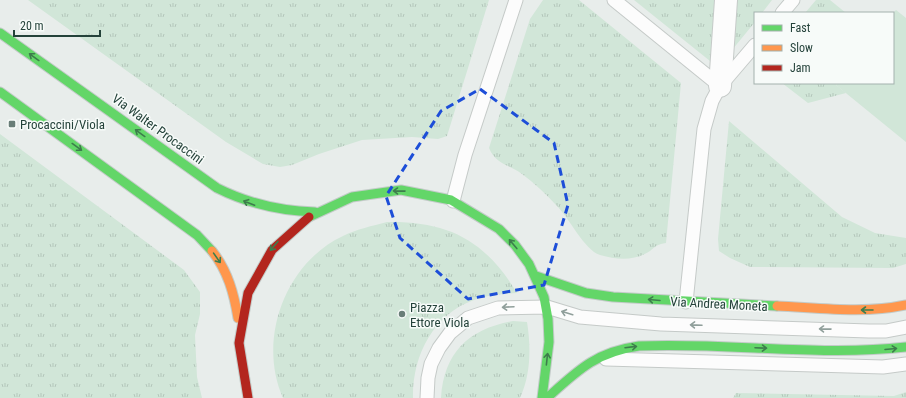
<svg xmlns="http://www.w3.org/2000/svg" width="906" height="398" font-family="'Roboto Condensed',sans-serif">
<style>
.grass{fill:url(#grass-tufts)}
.pitch{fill:#d1e6d8}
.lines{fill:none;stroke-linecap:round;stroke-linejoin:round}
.lane-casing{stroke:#c5cac8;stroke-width:15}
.street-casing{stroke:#c5cac8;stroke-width:24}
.fast-casing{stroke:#c3cbc8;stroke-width:11}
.slow-casing{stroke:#c3cbc8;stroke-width:11}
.jam-casing{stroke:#c3cbc8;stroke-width:11}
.lane{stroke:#fcfcfc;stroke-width:13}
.street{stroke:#fcfcfc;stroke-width:22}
.fast{stroke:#63d668;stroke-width:9}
.slow{stroke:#ff974d;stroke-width:9}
.jam{stroke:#b3261e;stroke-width:9}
.oneway{stroke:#3d7d4c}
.oneway2{stroke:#909f9b}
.marked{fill:none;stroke:#1d4ed8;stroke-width:3;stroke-dasharray:8 5;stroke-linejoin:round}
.poi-dot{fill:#697e78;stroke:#f7fbf9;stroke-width:1.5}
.labels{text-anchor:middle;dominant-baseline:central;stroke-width:3;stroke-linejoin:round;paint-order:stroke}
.poi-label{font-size:13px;fill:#24423a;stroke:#f7fbf9;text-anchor:start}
.street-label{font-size:13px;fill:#24423a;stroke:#f7fbf9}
</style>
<defs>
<pattern id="grass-tufts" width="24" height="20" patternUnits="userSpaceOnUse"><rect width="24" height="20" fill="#d1e6d8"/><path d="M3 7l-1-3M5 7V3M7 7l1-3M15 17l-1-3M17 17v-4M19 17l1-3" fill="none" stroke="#b3c6ba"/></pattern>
</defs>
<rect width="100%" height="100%" fill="#e8edeb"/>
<path class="grass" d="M28 0H489L447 136 438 139 412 137 362 140 319 154 292 165 280 167 263 164 226 142Z
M543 0H579L681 83 666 243C658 244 656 246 650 251 635 261 618 260 600 255 584 250 569 217 556 205 546 194 534 183 522 174 509 164 496 165 489 148L530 19Z
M634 0H719L715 65Z
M735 0H772L762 13H755V22L732 50Z
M816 0H830L846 13H805Z
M782 83H838L836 85 846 93 808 103Z
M729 121 842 217 875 233 906 238V264L893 268 750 267 730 258 719 251 718 239Z
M0 134 184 270 200 292V314L195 335 197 377 202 398H0Z
M387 222C448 221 485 240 517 293 502 294 488 295 474 300 433 314 412 357 413 398H283C257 340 285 263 343 236 357 229 372 226 387 222Z
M513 321 527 322C531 347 531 374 520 398H441C444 352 469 329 513 321Z
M906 392V398H733L736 393 894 396Z"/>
<path class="pitch" d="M896 10 906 18V142L836 85 838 83H893V13Z"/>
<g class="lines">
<defs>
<path id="lane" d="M614 0 720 86 755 45
M782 13 793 0
M453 201 465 155 516 0
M686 302 704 129 712 101 720 86
M606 359 883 367 906 364
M427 398 428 378 431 364 439 348 450 333 468 318 498 308 547 307 580 317 661 324 869 331H886L906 327"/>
<path id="street" d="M720 86 726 0"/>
<path id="fast" d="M0 33 217 188C249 204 279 211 315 212
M0 92 197 235 212 251
M309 217 352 197 401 190 451 200 499 229 515 245 529 264 544 297 548 319 549 342 542 398
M536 276 586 293 613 297 777 306
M547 398C578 370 596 352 639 346 728 342 818 357 906 347"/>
<path id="slow" d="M212 251C228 271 234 294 238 318
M777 306C820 308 864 314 906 305"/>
<path id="jam" d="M248 398 239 343 248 293 272 250 309 217"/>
</defs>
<use href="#lane" class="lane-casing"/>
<use href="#street" class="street-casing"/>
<use href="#fast" class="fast-casing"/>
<use href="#slow" class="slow-casing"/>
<use href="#jam" class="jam-casing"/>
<use href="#lane" class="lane"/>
<use href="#street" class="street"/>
<use href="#fast" class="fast"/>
<use href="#slow" class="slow"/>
<use href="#jam" class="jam"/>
</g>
<defs><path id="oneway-shaft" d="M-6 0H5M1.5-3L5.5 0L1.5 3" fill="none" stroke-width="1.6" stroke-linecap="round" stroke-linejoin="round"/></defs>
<g class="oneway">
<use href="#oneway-shaft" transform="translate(34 57) rotate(-144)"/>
<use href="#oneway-shaft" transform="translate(140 133) rotate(-144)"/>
<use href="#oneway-shaft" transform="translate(77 147) rotate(36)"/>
<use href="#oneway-shaft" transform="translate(399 191) rotate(-179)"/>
<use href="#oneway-shaft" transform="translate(249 203) rotate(-159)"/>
<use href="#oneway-shaft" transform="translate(513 244) rotate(-130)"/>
<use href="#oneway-shaft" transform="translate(274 246) rotate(130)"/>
<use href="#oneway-shaft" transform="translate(217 258) rotate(55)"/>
<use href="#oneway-shaft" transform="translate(654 300) rotate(-175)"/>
<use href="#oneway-shaft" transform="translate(867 310) rotate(180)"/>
<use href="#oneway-shaft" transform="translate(631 347) rotate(-7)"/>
<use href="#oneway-shaft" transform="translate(761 348) rotate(2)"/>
<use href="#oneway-shaft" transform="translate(891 349) rotate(-5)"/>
<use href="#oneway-shaft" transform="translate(547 359) rotate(-84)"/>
</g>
<g class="oneway2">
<use href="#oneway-shaft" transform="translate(508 307) rotate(177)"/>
<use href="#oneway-shaft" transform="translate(567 313) rotate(-163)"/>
<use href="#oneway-shaft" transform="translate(696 325) rotate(-178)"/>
<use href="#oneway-shaft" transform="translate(825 329) rotate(-179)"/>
</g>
<path class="marked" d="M480 89 554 143 568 205 544 285 468 299 400 238 386 196 441 111Z"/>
<g class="poi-dot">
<rect x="8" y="120" width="8" height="8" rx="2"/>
<circle cx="402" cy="314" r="4"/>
</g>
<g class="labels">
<g class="poi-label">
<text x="20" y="124">Procaccini/Viola</text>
<text x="410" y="307">Piazza<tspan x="410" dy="15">Ettore Viola</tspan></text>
</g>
<g class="street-label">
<text transform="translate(158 129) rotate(36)">Via Walter Procaccini</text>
<text transform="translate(719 304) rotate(3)">Via Andrea Moneta</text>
</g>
</g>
<rect x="754" y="12" width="140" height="72" fill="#f7fbf9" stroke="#a3b1ad"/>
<rect x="762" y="25" width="20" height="6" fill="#63d668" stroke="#a3b1ad"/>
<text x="790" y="32" font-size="12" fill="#24423a">Fast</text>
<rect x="762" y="45" width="20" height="6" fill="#ff974d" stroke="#a3b1ad"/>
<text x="790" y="52" font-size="12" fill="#24423a">Slow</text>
<rect x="762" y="65" width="20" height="6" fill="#b3261e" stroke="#a3b1ad"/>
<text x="790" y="72" font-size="12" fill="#24423a">Jam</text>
<path d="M14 30v6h86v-6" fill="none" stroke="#24423a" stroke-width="2"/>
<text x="20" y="30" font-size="12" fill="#24423a" stroke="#f7fbf9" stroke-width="3" paint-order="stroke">20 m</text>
</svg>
